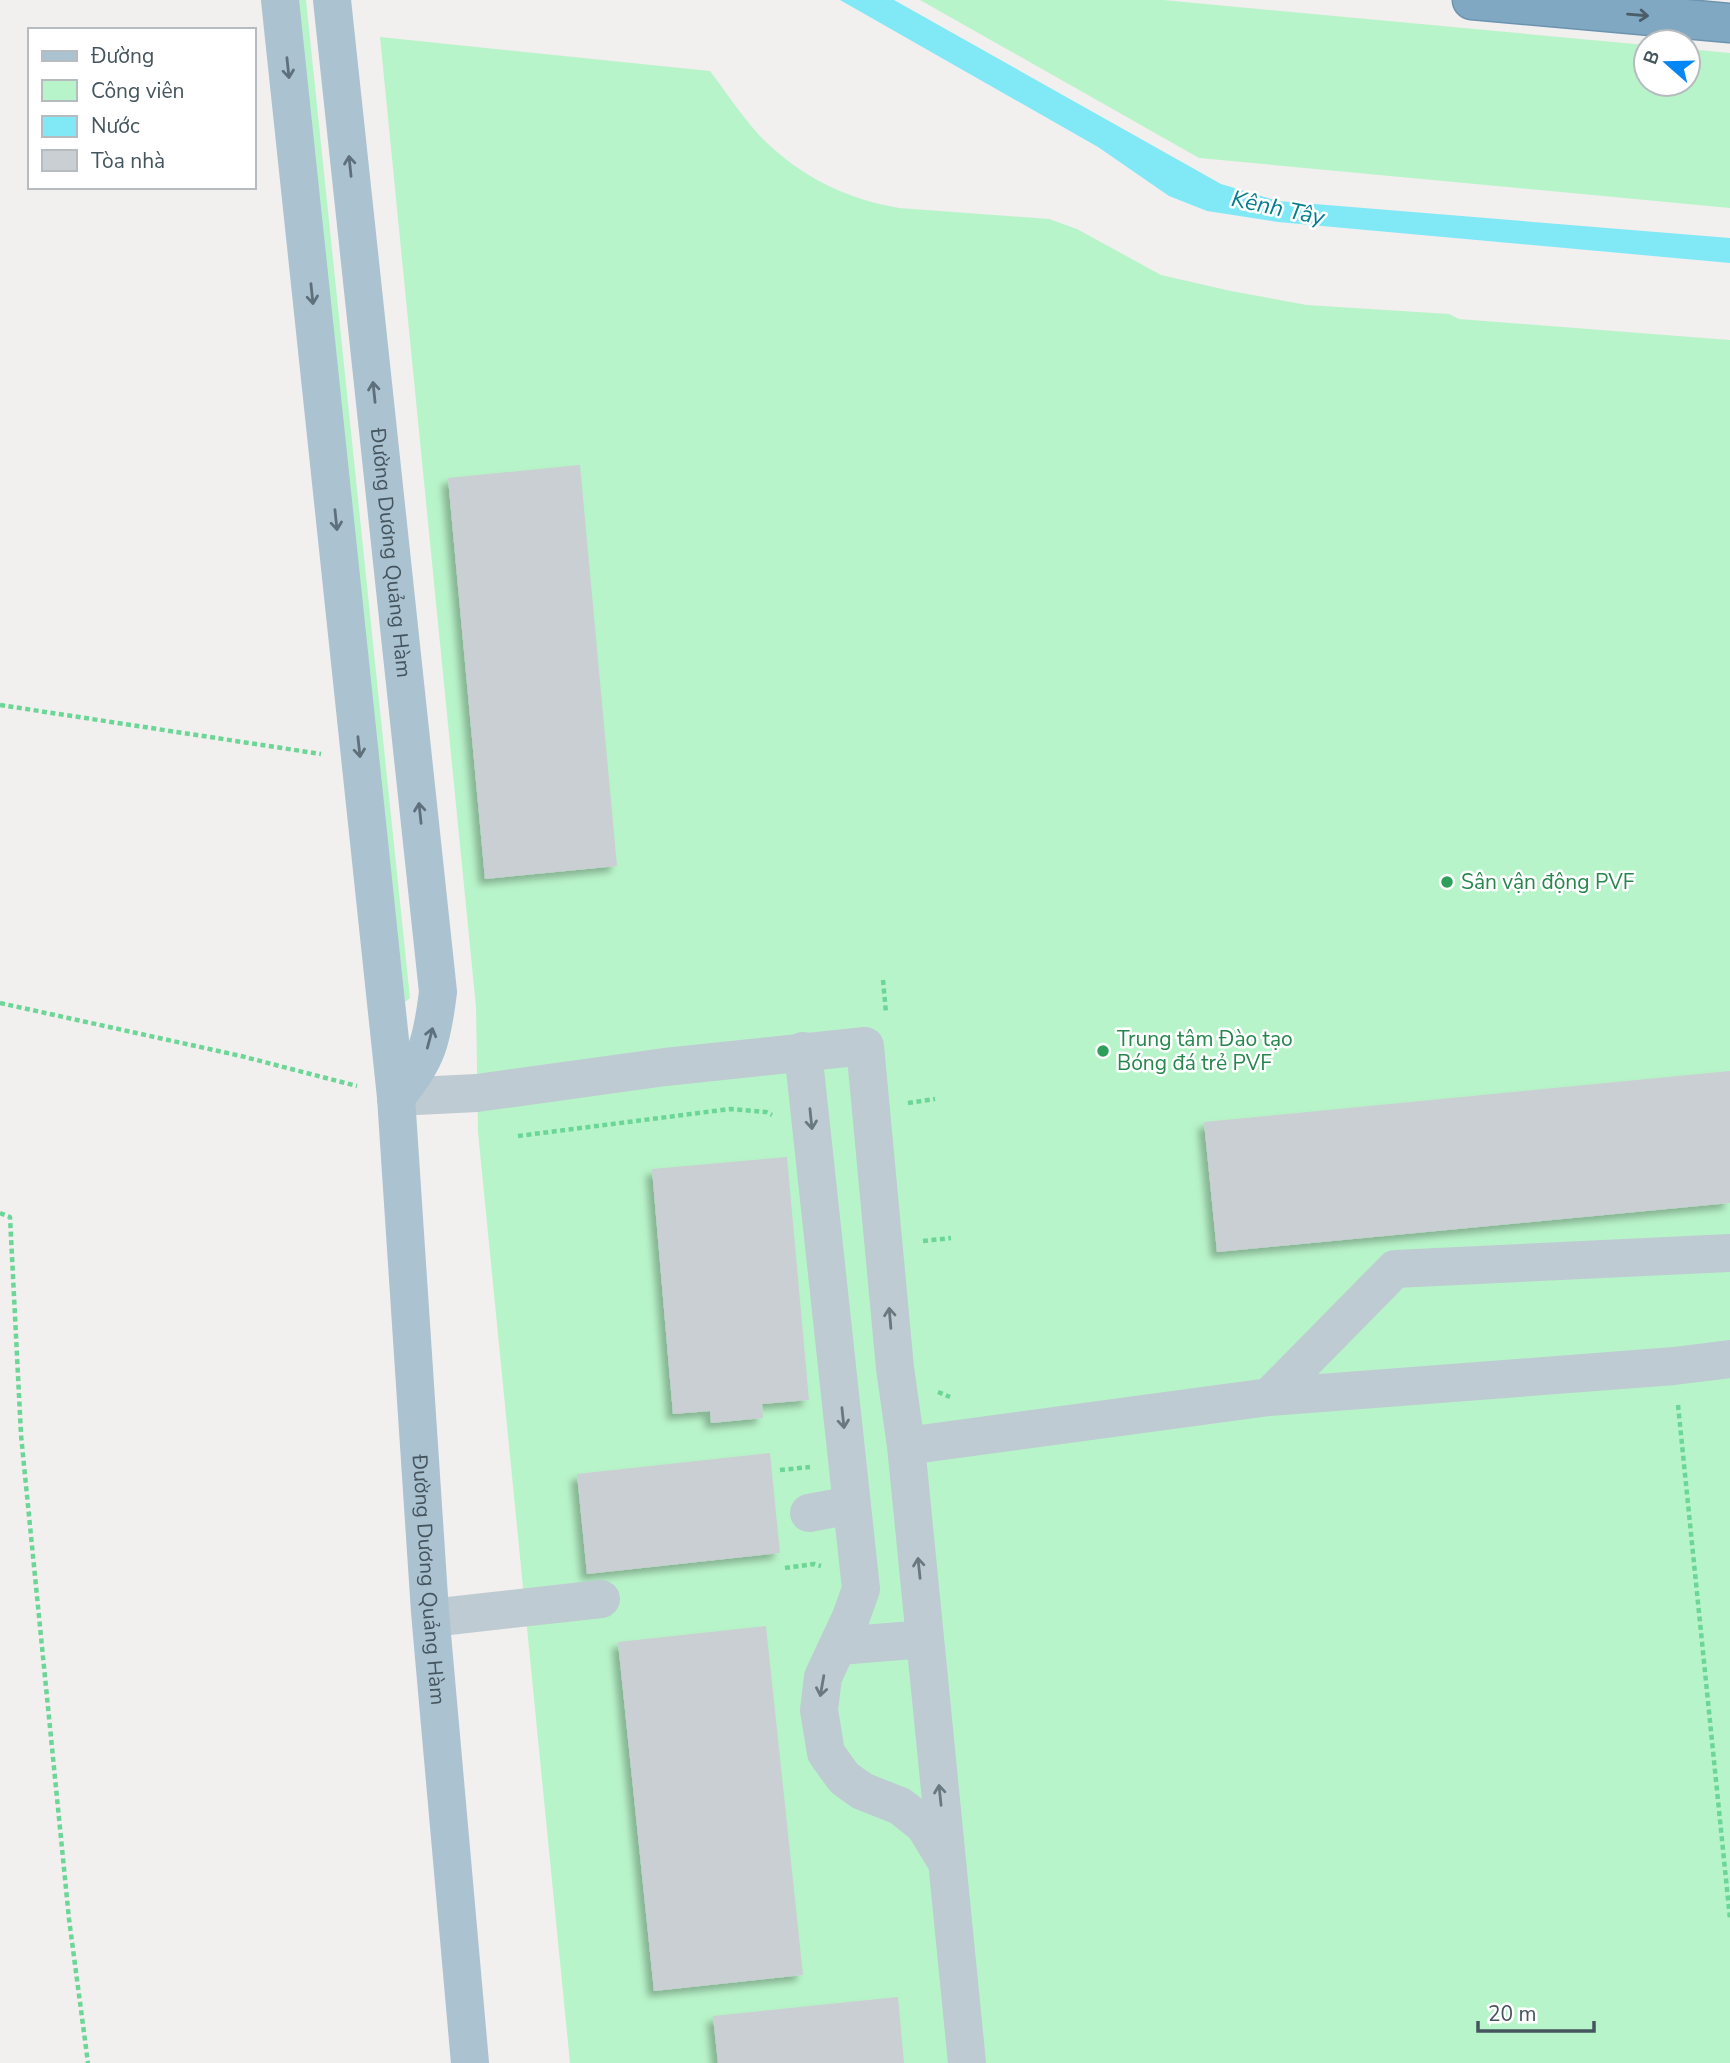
<svg xmlns="http://www.w3.org/2000/svg" width="1730" height="2063" font-family="'Nunito Sans',sans-serif">
<style>
.green{fill:#b8f4c9}
.water{fill:#81e9f6}
.building{fill:#cacfd4;filter:url(#shadow)}
.lines{fill:none;stroke-linecap:round;stroke-linejoin:round}
.highway-casing{stroke:#6c93af;stroke-width:41}
.path{stroke:#6cd697;stroke-width:4.5;stroke-dasharray:5 3.5;stroke-linecap:butt}
.minor{stroke:#becbd2;stroke-width:38}
.major{stroke:#abc2d1;stroke-width:38}
.highway{stroke:#81a8c3;stroke-width:38}
.oneway{stroke:#4b5d68}
.oneway2{stroke:#5e707b}
.oneway3{stroke:#697881}
.leisure-dot{fill:#2e9e5b;stroke:#fff;stroke-width:2.5}
.labels{text-anchor:middle;dominant-baseline:central;stroke-width:5;stroke-linejoin:round;paint-order:stroke}
.street-label{font-size:21px;fill:#45555e;stroke:#fff}
.leisure-label{font-size:21px;fill:#27864d;stroke:#fff;text-anchor:start}
.water-label{font-size:23px;font-style:italic;fill:#047e8d;stroke:#fff}
</style>
<defs>
<filter id="shadow"><feDropShadow dx="-6" dy="6" stdDeviation="3.5" flood-color="#0004"/></filter>
</defs>
<rect width="100%" height="100%" fill="#f2efef"/>
<path class="green" d="M296 0H306L410 998 405 1002Z
M920 0H1163L1646 45V84H1688V49L1730 53V208L1199 158Z
M380 37 710 71C726 92 741 115 759 135 797 175 845 199 899 208L1049 219 1077 229 1161 275 1231 291 1307 305 1449 314 1459 319 1730 340V2063H570L478 1132 476 1007Z"/>
<path class="water" d="M840 0H894L1221 184 1278 201 1730 238V263L1278 222 1207 211 1169 196 1098 147Z"/>
<path class="building" d="M580 465 617 866 485 879 448 478Z
M1730 1071V1203L1217 1252 1204 1122Z
M787 1157 809 1400 762 1404 763 1418 711 1423 710 1411 673 1414 652 1169Z
M770 1453 780 1553 587 1574 577 1474Z
M766 1626 803 1975 654 1991 618 1642Z
M898 1997 904 2063H718L713 2016Z"/>
<g class="lines">
<defs>
<path id="highway" d="M1472 0 1730 23"/>
</defs>
<use href="#highway" class="highway-casing"/>
<path class="path" d="M0 705 321 754
M883 980 886 1013
M0 1003 241 1056 357 1086
M908 1103 935 1099
M518 1136 730 1109 766 1112 772 1115
M0 1213 10 1217 21 1435 69 1919 88 2063
M923 1241 951 1238
M938 1392 950 1397
M1678 1405 1730 1919
M780 1470 810 1467
M785 1568 814 1564 821 1566"/>
<path class="minor" d="M803 1051 861 1589 851 1617 823 1677 819 1710 826 1753 844 1778 862 1791 900 1806 924 1825 946 1861
M396 1097 477 1093 665 1067 865 1046 895 1368 906 1446 967 2063
M1269 1397 1395 1269 1730 1253
M906 1446 1269 1397 1674 1366 1730 1359
M809 1513 852 1505
M431 1618 601 1599
M839 1646 925 1639"/>
<g class="major">
<path id="s1" d="M280 0 396 1097 430 1612 470 2063"/>
<path id="s2" d="M332 0 438 992C432 1040 428 1059 396 1097"/>
</g>
<use href="#highway" class="highway"/>
</g>
<defs><path id="oneway-shaft" d="M-6 0H5M1.5-3L5.5 0L1.5 3" fill="none" stroke-width="1.6" stroke-linecap="round" stroke-linejoin="round" transform="scale(1.75)"/></defs>
<use class="oneway" href="#oneway-shaft" transform="translate(1638 15) rotate(5)"/>
<g class="oneway2">
<use href="#oneway-shaft" transform="translate(288 68) rotate(84)"/>
<use href="#oneway-shaft" transform="translate(350 166) rotate(-96)"/>
<use href="#oneway-shaft" transform="translate(312 294) rotate(84)"/>
<use href="#oneway-shaft" transform="translate(374 392) rotate(-96)"/>
<use href="#oneway-shaft" transform="translate(336 520) rotate(84)"/>
<use href="#oneway-shaft" transform="translate(359 747) rotate(84)"/>
<use href="#oneway-shaft" transform="translate(420 813) rotate(-96)"/>
<use href="#oneway-shaft" transform="translate(430 1038) rotate(-75)"/>
</g>
<g class="oneway3">
<use href="#oneway-shaft" transform="translate(811 1119) rotate(84)"/>
<use href="#oneway-shaft" transform="translate(890 1318) rotate(-95)"/>
<use href="#oneway-shaft" transform="translate(843 1418) rotate(84)"/>
<use href="#oneway-shaft" transform="translate(919 1568) rotate(-96)"/>
<use href="#oneway-shaft" transform="translate(822 1686) rotate(100)"/>
<use href="#oneway-shaft" transform="translate(940 1795) rotate(-96)"/>
</g>
<g class="leisure-dot">
<circle cx="1447" cy="882" r="7"/>
<circle cx="1103" cy="1051" r="7"/>
</g>
<g class="labels">
<g class="street-label">
<text stroke="none"><textPath href="#s2" startOffset="556">Đường Dương Quảng Hàm</textPath></text>
<text stroke="none"><textPath href="#s1" startOffset="1587">Đường Dương Quảng Hàm</textPath></text>
</g>
<g class="leisure-label">
<text x="1461" y="882">Sân vận động PVF</text>
<text x="1117" y="1039">Trung tâm Đào tạo<tspan x="1117" dy="24">Bóng đá trẻ PVF</tspan></text>
</g>
<g class="water-label">
<text transform="translate(1278 208) rotate(12)">Kênh Tây</text>
</g>
</g>
<rect x="28" y="28" width="228" height="161" fill="#ffffff" stroke="#b5bbbf" stroke-width="2"/>
<rect x="42" y="51" width="35" height="10" fill="#abc2d1" stroke="#b5bbbf" stroke-width="2"/>
<text x="91" y="63" font-size="21" fill="#45555e">Đường</text>
<rect x="42" y="80" width="35" height="21" fill="#b8f4c9" stroke="#b5bbbf" stroke-width="2"/>
<text x="91" y="98" font-size="21" fill="#45555e">Công viên</text>
<rect x="42" y="116" width="35" height="21" fill="#81e9f6" stroke="#b5bbbf" stroke-width="2"/>
<text x="91" y="133" font-size="21" fill="#45555e">Nước</text>
<rect x="42" y="150" width="35" height="21" fill="#cacfd4" stroke="#b5bbbf" stroke-width="2"/>
<text x="91" y="168" font-size="21" fill="#45555e">Tòa nhà</text>
<g transform="translate(1667 63) rotate(290)"><circle r="33" fill="#ffffff" stroke="#b5bbbf" stroke-width="2"/>
<path d="M0-5L12 26L0 18L-12 26Z" fill="#0586f5"/>
<text y="-10" font-size="19" font-weight="bold" text-anchor="middle" fill="#45555e">B</text>
</g>
<path d="M1478 2021v10h116v-10" fill="none" stroke="#45555e" stroke-width="3.5"/>
<text x="1488" y="2021" font-size="21" fill="#45555e" stroke="#ffffff" stroke-width="5" paint-order="stroke">20 m</text>
</svg>
